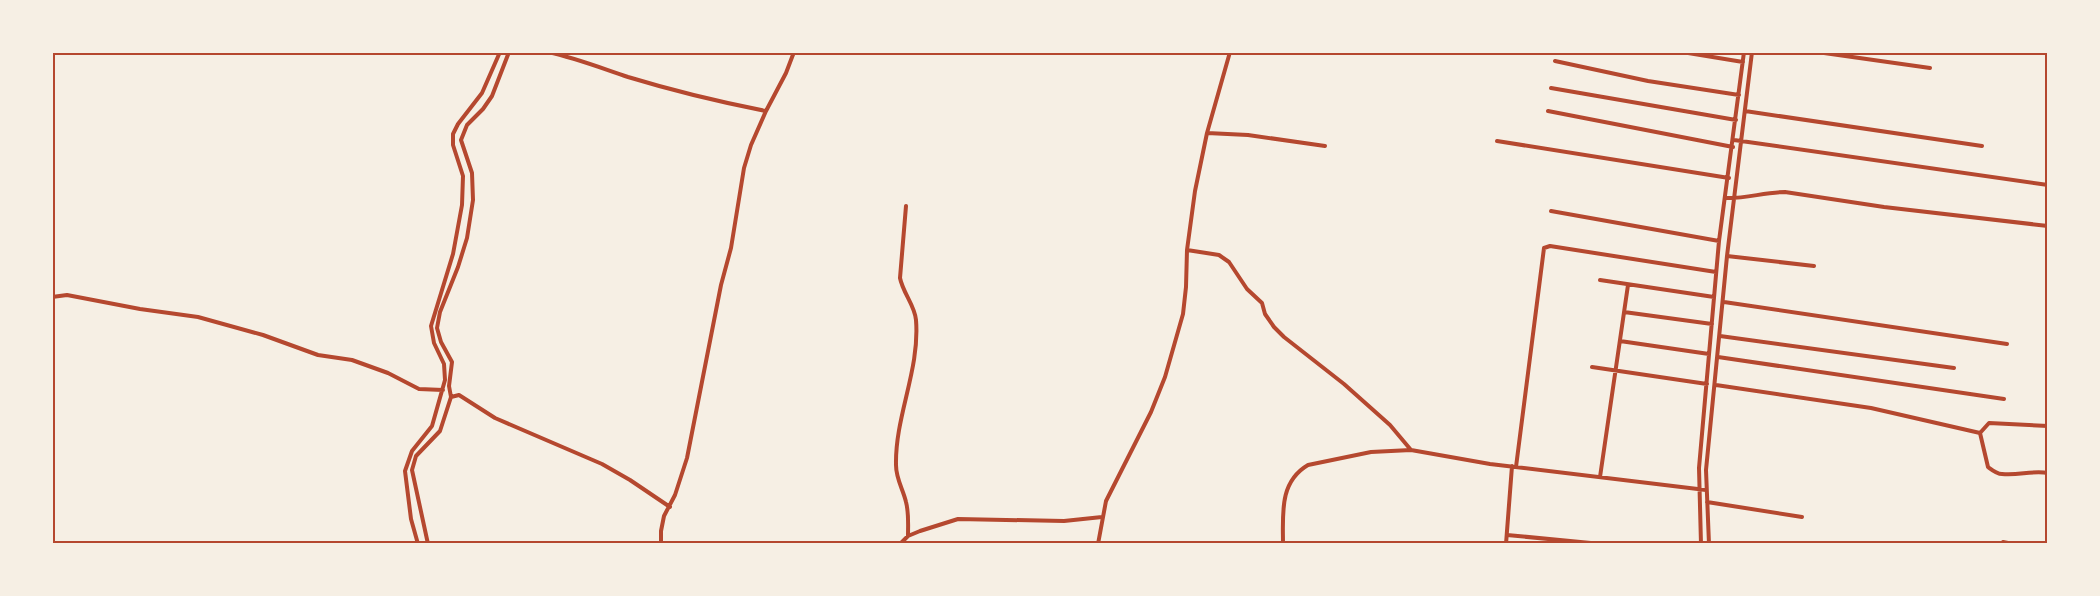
<svg xmlns="http://www.w3.org/2000/svg" width="2100" height="596" font-family="'Nunito Sans',sans-serif">
<style>
.lines{fill:none;stroke-linecap:round;stroke-linejoin:round}
.minor{stroke:#b5482f;stroke-width:4}
.neatline{fill:none;stroke:#b5482f;stroke-width:2}
</style>
<rect width="100%" height="100%" fill="#f6efe4"/>
<g class="lines">
<path class="minor" d="M548 52C576 58 601 68 628 77 674 91 720 102 766 111L786 73 794 52
M1682 52 1743 62
M1817 52 1930 68
M1555 61 1648 81 1739 95
M1551 88 1736 120
M1548 111 1733 147
M1745 111 1982 146
M1207 133 1248 135 1325 146
M1734 140 2048 185
M1497 141 1729 178
M1726 198C1745 199 1765 192 1785 192L1884 207 2048 226
M906 206 900 278C903 293 915 306 916 320 920 370 895 416 896 465 896 479 903 489 906 502 909 513 908 525 908 536
M1551 211 1719 241
M1187 250 1219 255 1229 262 1247 289 1262 303 1265 314 1274 327 1284 337 1344 384 1390 425 1411 450 1490 464 1706 490
M1727 256 1814 266
M1600 280 1714 297
M52 297 67 295 140 309 198 317 263 335 318 355 352 360 388 373 419 389 443 390
M1724 302 2007 344
M1624 312 1712 324
M1720 336 1954 368
M1620 341 1709 354
M1718 357 2004 399
M1592 367 1707 384
M1716 385 1871 408 1980 433 1989 423 2048 426
M451 397 459 395 495 418 602 464 630 480 670 507
M1980 433 1988 467C1992 470 1997 474 2002 474 2018 476 2032 470 2048 473
M1516 467 1544 248 1550 246 1716 272
M1600 477 1628 285
M1707 502 1802 517
M1507 535 1601 544
M2003 542 2013 544
M418 544 411 519 405 471 412 451 432 426 445 380 444 364 434 343 431 326 453 254 462 205 463 176 453 145V134L458 124 482 93 500 52
M428 544 412 470 416 456 440 431 451 397 449 386 452 362 441 342 437 328 440 312 458 267 467 238 473 200 472 173 461 140 467 125 483 109 492 96 509 52
M661 544V531L664 516 675 495 687 458 721 285 731 248 744 168 751 145 766 111
M900 544 908 536 920 531 958 519 1064 521 1102 517
M1098 544 1106 501 1151 412 1165 377 1183 314 1186 287 1187 250 1195 191 1207 133 1230 52
M1283 544C1283 514 1279 482 1308 465L1371 452 1411 450
M1506 544 1512 466
M1701 544 1699 468 1719 241 1744 52
M1709 544 1706 470 1727 256 1752 52"/>
</g>
<rect width="2100" height="596" fill="none" stroke="#f6efe4" stroke-width="108"/>
<rect x="54" y="54" width="1992" height="488" class="neatline"/>
</svg>
